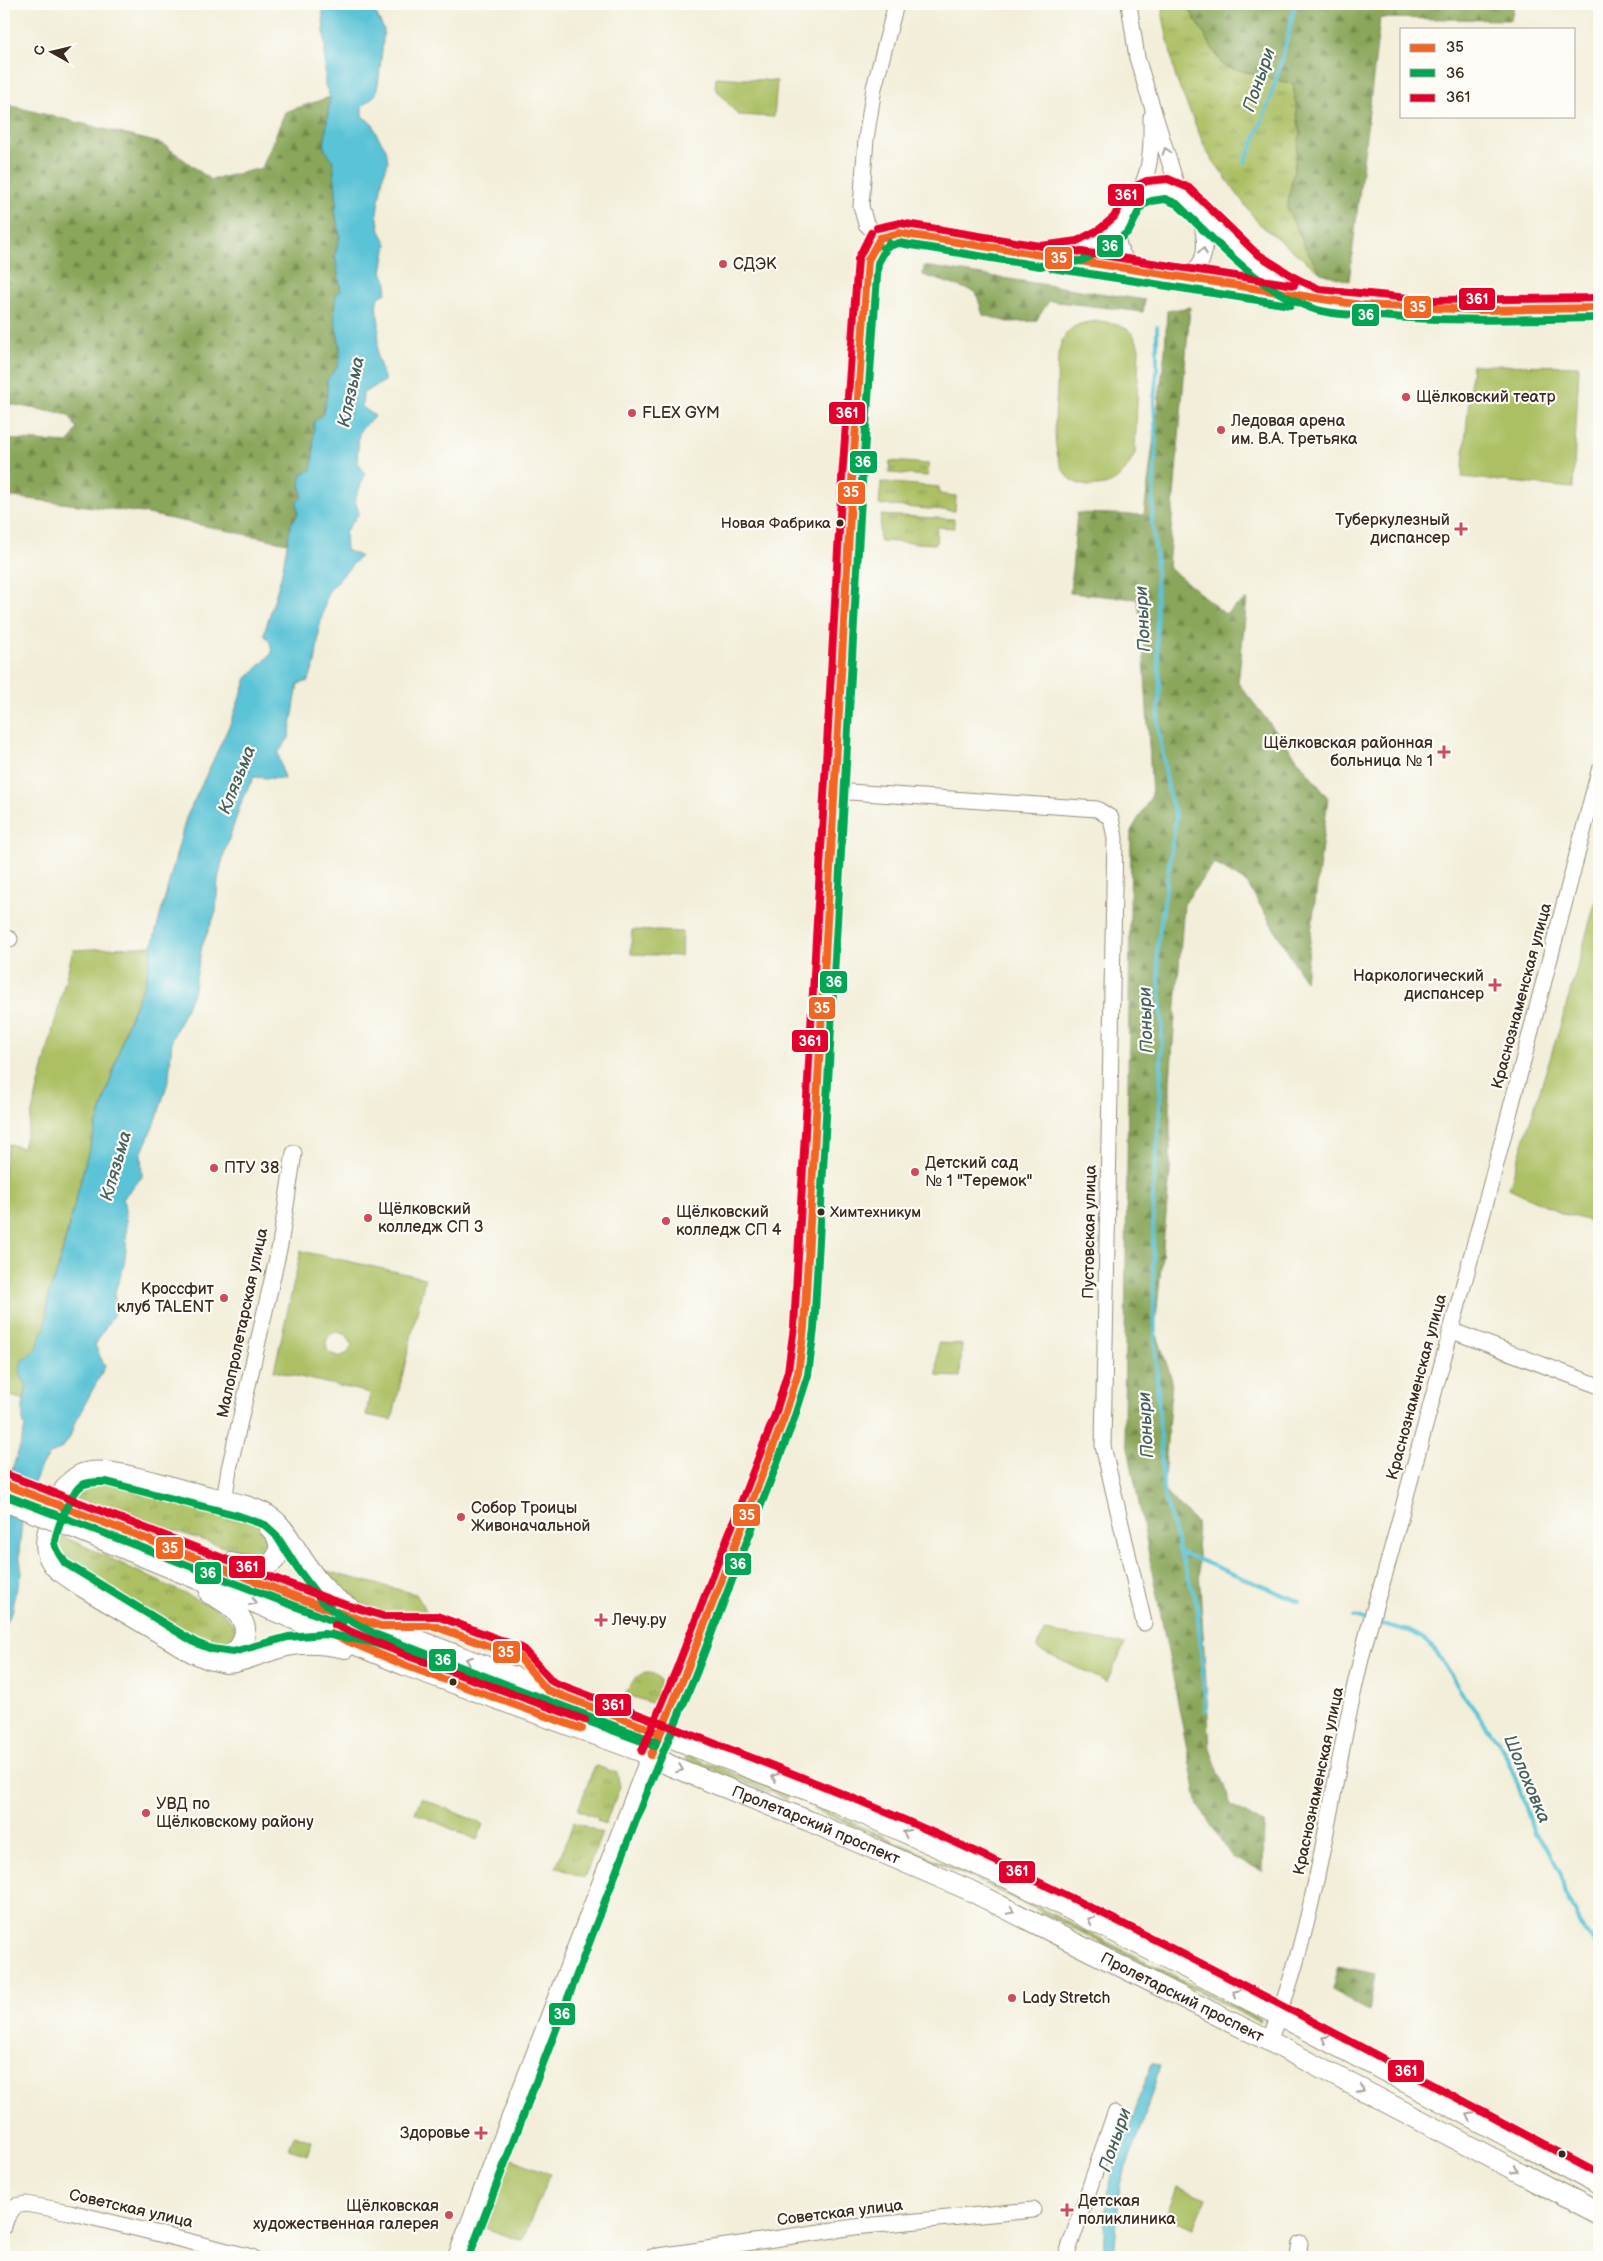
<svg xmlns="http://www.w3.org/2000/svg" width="1603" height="2261" font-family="'Balsamiq Sans',sans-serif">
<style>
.grass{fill:url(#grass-tufts);stroke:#747541}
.forest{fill:url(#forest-firs);stroke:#62683c}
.green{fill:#acc064;stroke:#747541;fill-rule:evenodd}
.water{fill:#5ac3d6;stroke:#4a767a}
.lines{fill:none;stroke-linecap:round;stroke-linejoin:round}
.stream{stroke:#5ac3d6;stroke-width:4}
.minor-casing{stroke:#968c7c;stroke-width:17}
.major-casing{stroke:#968c7c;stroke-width:22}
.minor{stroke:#fff;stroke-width:15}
.major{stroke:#fff;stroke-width:20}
.major-bridge-casing{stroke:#968c7c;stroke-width:22;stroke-linecap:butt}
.major-bridge{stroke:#fff;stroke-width:20}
.bus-1-casing{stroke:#fdfcf7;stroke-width:11}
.bus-2-casing{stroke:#fdfcf7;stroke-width:11}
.bus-3-casing{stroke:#fdfcf7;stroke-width:11}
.bus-1{stroke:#f26522;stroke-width:8}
.bus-2{stroke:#00a651;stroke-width:8}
.bus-3{stroke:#e4002b;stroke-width:8}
.oneway{stroke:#a79f9a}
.poi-dot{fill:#d1495b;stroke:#fdfcf7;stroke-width:2}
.bus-dot{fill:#3b2a1e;stroke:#fdfcf7;stroke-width:2}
.labels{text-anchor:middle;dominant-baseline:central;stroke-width:4.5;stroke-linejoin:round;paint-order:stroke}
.bus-label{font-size:15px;fill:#3b2a1e;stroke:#fdfcf7;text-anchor:end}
.poi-label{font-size:16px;fill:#3b2a1e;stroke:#fdfcf7;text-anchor:start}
.street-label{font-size:16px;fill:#3b2a1e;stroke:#fdfcf7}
.water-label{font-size:18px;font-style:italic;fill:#46605e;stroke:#fdfcf7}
.line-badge{stroke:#fdfcf7;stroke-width:2}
.badge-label{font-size:14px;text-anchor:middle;font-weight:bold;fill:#fff}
</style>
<defs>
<pattern id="grass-tufts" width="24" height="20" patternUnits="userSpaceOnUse" patternTransform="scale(1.25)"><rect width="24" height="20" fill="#acc064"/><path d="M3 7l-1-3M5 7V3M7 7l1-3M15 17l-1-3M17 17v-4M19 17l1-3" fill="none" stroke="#8d9c52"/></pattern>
<pattern id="forest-firs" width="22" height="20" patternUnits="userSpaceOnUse" patternTransform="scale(1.25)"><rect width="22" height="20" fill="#89a65a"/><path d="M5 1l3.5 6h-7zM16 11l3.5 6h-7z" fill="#71874a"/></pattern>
</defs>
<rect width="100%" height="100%" fill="#fdfcf7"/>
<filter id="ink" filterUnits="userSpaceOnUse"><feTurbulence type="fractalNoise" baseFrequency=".02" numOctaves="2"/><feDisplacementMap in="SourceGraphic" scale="10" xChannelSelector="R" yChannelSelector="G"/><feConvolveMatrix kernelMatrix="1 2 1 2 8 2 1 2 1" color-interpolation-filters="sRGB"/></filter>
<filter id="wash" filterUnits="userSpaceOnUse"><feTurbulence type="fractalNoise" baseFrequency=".0096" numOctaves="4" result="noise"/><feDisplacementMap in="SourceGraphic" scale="20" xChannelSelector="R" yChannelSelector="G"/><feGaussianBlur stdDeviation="1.12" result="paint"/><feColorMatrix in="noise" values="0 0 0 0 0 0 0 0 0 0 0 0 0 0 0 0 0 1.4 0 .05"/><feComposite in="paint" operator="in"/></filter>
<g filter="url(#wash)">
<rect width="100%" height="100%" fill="#f2eed9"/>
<path class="grass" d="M1163 4H1188L1190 10 1223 66 1293 84 1300 135 1287 208 1306 249 1321 273 1258 223 1207 152 1176 79 1163 16Z
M890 461 929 464 928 476 889 473Z
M881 482 939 487V494L956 496 955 511 879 505Z
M881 515 954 519V528L937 527 936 544 879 541Z
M95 1481 106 1482 242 1516 262 1526 270 1541C263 1555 253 1555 239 1552L71 1497C78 1486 82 1482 95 1481Z
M55 1534 80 1544 221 1611 234 1625 236 1633 228 1645 215 1651 205 1648 72 1570C59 1559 55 1551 55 1534Z
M314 1568 416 1594 430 1617 391 1616 343 1596Z
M252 1590 555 1704 533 1700 504 1690 251 1593Z
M645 1672C663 1672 666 1692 657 1705L625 1694 635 1678Z
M686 1755 788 1794 787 1799 685 1759Z
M597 1766 617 1773 620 1787 605 1824 597 1821 598 1818 578 1810 594 1767Z
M814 1805 1022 1899 1260 2019 1259 2022 1021 1902 941 1864 813 1809Z
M574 1822 602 1833 584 1878 556 1867Z"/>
<path class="forest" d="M1188 4H1514L1511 20 1380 18 1349 281 1321 273 1306 249 1287 208 1300 135 1293 84 1223 66 1190 10Z
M330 97 324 148 333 161 337 202 335 211 340 236 335 255 341 291 335 320 341 357 336 371 327 379V396L323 414 314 422 313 461 311 470 300 484C305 507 292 521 287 543L143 513 4 496V439L69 443 77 429 69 415 4 403V104L163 144 211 180 262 168 285 112Z
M924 266 1145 300 1143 312 1049 301 1036 321 1008 322 983 315 976 292 923 275Z
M1190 307 1168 567 1225 614 1247 599 1238 683 1328 798 1305 981 1247 883 1214 863 1184 904 1170 1080V1173L1155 1329 1172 1380 1163 1490 1196 1522 1210 1749 1231 1805 1264 1825 1263 1871 1232 1857 1198 1805 1124 1427 1131 831 1152 795 1142 624 1137 599 1070 593 1077 513 1144 515 1165 351 1167 311Z
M1338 1966 1375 1974 1369 2011 1332 1990Z"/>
<path class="green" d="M716 77 777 81 774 117 738 115 715 88Z
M1101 321C1121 325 1134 327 1139 349L1135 454C1126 470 1118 485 1097 486 1045 490 1055 421 1057 389 1058 371 1055 344 1069 331 1077 322 1090 322 1101 321Z
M1472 365 1579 366 1573 488 1462 477Z
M1599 889V1223L1563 1214 1509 1188 1563 1017Z
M632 930 682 932 681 956 631 954Z
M152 946 146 980 127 1025 86 1160 58 1269 49 1293 45 1330 41 1333 39 1347 33 1354 24 1400 4 1394V1168L9 1144 23 1148 73 950Z
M301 1251 425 1278 392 1420 366 1415 370 1393 274 1371ZM337 1332 347 1335 352 1345 348 1353 339 1357 328 1352C324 1342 327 1334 337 1332Z
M938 1343 962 1344 960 1377 937 1376Z
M1044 1631 1125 1644 1107 1682 1037 1649Z
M421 1798 483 1824 477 1840 415 1813Z
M294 2135 312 2141 307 2155 289 2149Z
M510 2158 550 2174 522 2241 485 2228Z
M1178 2187 1206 2198 1194 2229 1166 2218Z"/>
<path class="water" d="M322 4H373V8L384 30 379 78 376 94 362 107V116L373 124 377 135 386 149 388 162 383 176 377 213 380 231 387 244 382 272 387 283 386 293 379 297 376 305 379 323 377 356 385 381 363 393 362 407 375 416 359 432 357 461 365 474 355 500 359 513 345 532 346 550 360 556 328 592 320 625 315 664 308 681 298 684 289 738 278 753 284 779 254 777 243 797 224 854 218 879 216 912 202 946 193 993 172 1039 169 1078 158 1115 141 1154 142 1177 123 1198C127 1220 128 1242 124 1264 121 1283 110 1289 117 1309L95 1345 105 1367 75 1422 70 1437 63 1447 50 1455 41 1466 33 1485 22 1522 19 1551 22 1574 13 1601V1609L4 1629V1491L20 1447 25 1427 23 1420V1406L27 1385C20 1376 19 1371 22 1360 47 1347 33 1341 45 1330L49 1293 58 1269 86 1160 127 1025 146 980 152 946 186 818 231 722 247 678 272 653 270 642 264 634 281 577 291 524 298 514 297 502 303 496 300 484 302 474 311 470 313 461 314 422 323 414 327 396V379C348 359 339 346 335 321 334 312 335 302 336 293L341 291 335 255 340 236 335 211 337 202 333 161 324 148 330 97 325 85V43Z
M1152 2063 1160 2066 1141 2129 1120 2184 1114 2257H1103L1105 2213 1110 2181Z"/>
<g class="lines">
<path class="stream" d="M1244 163C1269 112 1283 59 1295 4
M1157 327V369L1154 401 1156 441 1152 522 1156 554 1157 641 1160 682 1158 725 1169 794 1176 817 1157 950 1162 1022 1160 1113 1153 1191 1154 1314 1163 1490 1180 1552 1197 1603 1206 1710
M1180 1552 1299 1601
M1353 1617 1367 1621
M1374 1622 1409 1631 1421 1637 1436 1651 1460 1690 1504 1750 1518 1785 1534 1833 1549 1850 1561 1875 1565 1894 1579 1924 1599 1948"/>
</g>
</g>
<g filter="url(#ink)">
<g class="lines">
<defs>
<path id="minor" d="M1129 4 1137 58 1176 183 1183 196
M1135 197 1149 191 1167 189 1183 196 1250 261 1303 293
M880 238 899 233 1361 305C1441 311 1519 311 1599 308
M880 238 866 224 861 206 866 139 874 88 896 4
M1057 254C1085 250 1101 242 1122 223
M1139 271C1095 241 1132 213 1145 178 1152 159 1151 137 1151 117
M1177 278C1182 276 1188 275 1192 272 1211 259 1204 231 1199 213
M835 791 1097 809 1111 818 1115 838 1103 1446 1144 1623
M4 937 10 939
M1450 1330 1599 1386
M224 1501 229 1469 280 1245 294 1153
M660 1733 686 1672 784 1418 798 1373 804 1328 852 480 868 260 880 238
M1269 2041C1329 1893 1334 1728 1384 1577L1490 1187 1599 771
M15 2206 26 2204 70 2212 252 2257
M4 2226 7 2217 15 2206
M652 2257 854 2227 1033 2210
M1066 2257 1115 2113
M1298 2257 1300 2243"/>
<g id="major">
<path d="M88 1516 328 1609 381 1626 820 1795 1010 1879 1279 2015 1599 2185"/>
<path id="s1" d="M82 1531 407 1666 651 1755 671 1766 809 1821 969 1890 1269 2041 1599 2214"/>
<path d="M231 1563C240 1565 250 1568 259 1567 282 1565 285 1541 269 1527"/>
<path d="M210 1594C225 1601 241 1611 245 1628 245 1646 235 1656 218 1658"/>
<path d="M345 1648C326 1644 306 1642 287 1646 269 1650 252 1658 235 1662L226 1663 209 1659 192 1652 83 1587 58 1570C41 1553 45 1536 53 1515 59 1500 64 1483 80 1475 88 1471 97 1471 106 1472 135 1475 166 1486 194 1493 216 1499 256 1505 273 1519 283 1527 289 1538 296 1549 311 1573 325 1595 351 1609"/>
<path d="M458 2257 656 1744"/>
</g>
</defs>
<use href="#minor" class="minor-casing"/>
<use href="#major" class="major-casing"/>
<use href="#minor" class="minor"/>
<use href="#major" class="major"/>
<defs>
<path id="major-bridge" d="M4 1484 88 1516
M4 1501 82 1531"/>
</defs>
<use href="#major-bridge" class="major-bridge-casing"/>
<use href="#major-bridge" class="major-bridge"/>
<defs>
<path id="bus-1" d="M880 238 899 233 1361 305 1480 310 1599 308
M4 1484 328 1609 381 1626H434L519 1657 547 1690 660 1733
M331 1634 407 1666 582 1729
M651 1755 686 1672 784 1418 798 1373 804 1328 852 480 868 260 880 238"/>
<path id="bus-2" d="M883 248 899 243 1040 266 1081 261 1112 245 1129 231 1142 205 1152 201 1165 199 1177 204C1218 244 1257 288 1311 308 1330 315 1359 315 1379 316 1452 322 1526 319 1599 318
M1052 268 1290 305
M4 1495 342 1624
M655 1746 408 1654 367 1641 324 1634 288 1637 233 1652 212 1649 196 1643 65 1563C61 1556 55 1550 55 1542 56 1530 72 1491 82 1485 90 1481 98 1482 106 1482L239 1516 265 1525 276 1535 299 1571 321 1600 336 1613 377 1635 656 1742
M469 2257 651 1781 695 1676 793 1422 808 1375 814 1329 862 481 878 263 889 243"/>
<path id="bus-3" d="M877 228 900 223 1041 246 1077 241 1100 229 1114 217 1129 189 1147 181 1168 179 1189 188 1256 253 1297 279 1319 289 1429 300 1599 298
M1056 248 1294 285
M8 1475 331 1600 383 1616H437L522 1648 553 1682C708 1741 866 1798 1016 1871 1213 1966 1406 2071 1599 2174
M335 1625 411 1657 585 1720
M642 1751 677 1668 775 1415 788 1371 794 1327 842 479 858 259 871 233"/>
</defs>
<use href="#bus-1" class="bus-1-casing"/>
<use href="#bus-2" class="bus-2-casing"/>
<use href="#bus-3" class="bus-3-casing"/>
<use href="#bus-1" class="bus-1"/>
<use href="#bus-2" class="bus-2"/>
<use href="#bus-3" class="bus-3"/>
</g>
<defs><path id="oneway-chevron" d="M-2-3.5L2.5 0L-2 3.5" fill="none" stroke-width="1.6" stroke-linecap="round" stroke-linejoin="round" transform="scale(1.25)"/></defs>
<g class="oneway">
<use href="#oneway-chevron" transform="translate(1166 151) rotate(-108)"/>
<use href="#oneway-chevron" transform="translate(1203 251) rotate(-78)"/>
<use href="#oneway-chevron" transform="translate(253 1602) rotate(23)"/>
<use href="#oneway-chevron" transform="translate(469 1660) rotate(-159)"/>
<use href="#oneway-chevron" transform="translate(680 1769) rotate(22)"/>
<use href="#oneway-chevron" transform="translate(775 1777) rotate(-159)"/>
<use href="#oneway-chevron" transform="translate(906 1833) rotate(-156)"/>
<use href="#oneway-chevron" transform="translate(1011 1911) rotate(26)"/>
<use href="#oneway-chevron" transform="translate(1091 1920) rotate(-153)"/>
<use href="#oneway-chevron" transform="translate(1236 1993) rotate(-154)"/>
<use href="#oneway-chevron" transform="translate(1325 2039) rotate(-152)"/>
<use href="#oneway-chevron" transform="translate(1361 2089) rotate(28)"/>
<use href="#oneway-chevron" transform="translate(1470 2116) rotate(-152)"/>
<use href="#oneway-chevron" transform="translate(1515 2170) rotate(28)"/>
</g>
</g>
<g class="poi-dot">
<circle cx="723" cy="264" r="5"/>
<circle cx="1406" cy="397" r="5"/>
<circle cx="632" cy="413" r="5"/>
<circle cx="1221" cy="430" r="5"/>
<path d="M1458.5 521.5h5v5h5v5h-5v5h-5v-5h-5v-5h5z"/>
<path d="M1441.5 744.5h5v5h5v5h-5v5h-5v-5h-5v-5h5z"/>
<path d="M1492.5 977.5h5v5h5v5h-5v5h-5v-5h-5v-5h5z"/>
<circle cx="214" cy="1168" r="5"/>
<circle cx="915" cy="1172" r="5"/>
<circle cx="368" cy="1218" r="5"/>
<circle cx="666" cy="1221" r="5"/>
<circle cx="224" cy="1298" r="5"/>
<circle cx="461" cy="1517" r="5"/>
<path d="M598.5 1612.5h5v5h5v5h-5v5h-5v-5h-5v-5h5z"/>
<circle cx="146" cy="1813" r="5"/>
<circle cx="1012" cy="1998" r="5"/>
<path d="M478.5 2125.5h5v5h5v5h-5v5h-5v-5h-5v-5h5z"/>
<path d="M1064.5 2202.5h5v5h5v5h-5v5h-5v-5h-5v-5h5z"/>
<circle cx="449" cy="2215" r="5"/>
</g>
<g class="bus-dot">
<circle cx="840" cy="523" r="4.5"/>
<circle cx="821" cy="1212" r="4.5"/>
<circle cx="453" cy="1682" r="4.5"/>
<circle cx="1562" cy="2154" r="4.5"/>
</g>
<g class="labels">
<g class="bus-label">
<text x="831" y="523">Новая Фабрика</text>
<text x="830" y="1212" text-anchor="start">Химтехникум</text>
</g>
<g class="poi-label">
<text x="733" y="264">СДЭК</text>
<text x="1416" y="397">Щёлковский театр</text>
<text x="642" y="413">FLEX GYM</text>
<text x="1231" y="421">Ледовая арена<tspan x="1231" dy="18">им. В.А. Третьяка</tspan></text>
<text x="1450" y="520" text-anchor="end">Туберкулезный<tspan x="1450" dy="18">диспансер</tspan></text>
<text x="1433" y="743" text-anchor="end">Щёлковская районная<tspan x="1433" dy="18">больница № 1</tspan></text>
<text x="1484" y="976" text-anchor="end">Наркологический<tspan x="1484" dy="18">диспансер</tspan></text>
<text x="925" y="1163">Детский сад<tspan x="925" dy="18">№ 1 "Теремок"</tspan></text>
<text x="224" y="1168">ПТУ 38</text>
<text x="378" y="1209">Щёлковский<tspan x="378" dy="18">колледж СП 3</tspan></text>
<text x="676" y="1212">Щёлковский<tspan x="676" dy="18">колледж СП 4</tspan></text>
<text x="214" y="1289" text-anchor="end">Кроссфит<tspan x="214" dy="18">клуб TALENT</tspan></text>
<text x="471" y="1508">Собор Троицы<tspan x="471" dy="18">Живоначальной</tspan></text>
<text x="612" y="1620">Лечу.ру</text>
<text x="156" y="1804">УВД по<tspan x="156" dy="18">Щёлковскому району</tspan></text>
<text x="1022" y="1998">Lady Stretch</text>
<text x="470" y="2133" text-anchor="end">Здоровье</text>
<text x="1078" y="2201">Детская<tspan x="1078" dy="18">поликлиника</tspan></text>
<text x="439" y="2206" text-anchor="end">Щёлковская<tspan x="439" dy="18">художественная галерея</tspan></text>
</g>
<g class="street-label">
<text transform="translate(1522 996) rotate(-75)">Краснознаменская улица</text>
<text transform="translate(1090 1232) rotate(-89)">Пустовская улица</text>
<text transform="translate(243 1323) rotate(-78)">Малопролетарская улица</text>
<text transform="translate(1417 1387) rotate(-75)">Краснознаменская улица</text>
<text transform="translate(1319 1781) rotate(-78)">Краснознаменская улица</text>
<text stroke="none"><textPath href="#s1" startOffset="791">Пролетарский проспект</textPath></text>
<text stroke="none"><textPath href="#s1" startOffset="1196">Пролетарский проспект</textPath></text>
<text transform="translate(131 2209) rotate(13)">Советская улица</text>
<text transform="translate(840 2213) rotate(-7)">Советская улица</text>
</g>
<g class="water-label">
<text transform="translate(1259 80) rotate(-71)">Поныри</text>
<text transform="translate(351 392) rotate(-78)">Клязьма</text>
<text transform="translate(1143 619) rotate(-93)">Поныри</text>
<text transform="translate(237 780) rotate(-68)">Клязьма</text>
<text transform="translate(1146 1020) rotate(-92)">Поныри</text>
<text transform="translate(116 1166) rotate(-74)">Клязьма</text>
<text transform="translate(1146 1425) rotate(-93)">Поныри</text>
<text transform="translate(1527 1779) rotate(67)">Шолоховка</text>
<text transform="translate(1115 2140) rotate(-71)">Поныри</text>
</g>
</g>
<g class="line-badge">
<rect x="1107" y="183" width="38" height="24" rx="5" fill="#e4002b"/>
<rect x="1096" y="234" width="28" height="24" rx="5" fill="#00a651"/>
<rect x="1044" y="246" width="29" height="24" rx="5" fill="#f26522"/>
<rect x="1458" y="287" width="38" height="24" rx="5" fill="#e4002b"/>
<rect x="1403" y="295" width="29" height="24" rx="5" fill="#f26522"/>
<rect x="1351" y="303" width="29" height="24" rx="5" fill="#00a651"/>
<rect x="828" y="401" width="38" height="24" rx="5" fill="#e4002b"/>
<rect x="849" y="450" width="29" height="24" rx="5" fill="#00a651"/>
<rect x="837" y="481" width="29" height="24" rx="5" fill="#f26522"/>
<rect x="819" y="970" width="29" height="24" rx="5" fill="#00a651"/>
<rect x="808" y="996" width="28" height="24" rx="5" fill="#f26522"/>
<rect x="791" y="1029" width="38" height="24" rx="5" fill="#e4002b"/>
<rect x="732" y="1503" width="29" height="24" rx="5" fill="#f26522"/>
<rect x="155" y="1536" width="29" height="24" rx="5" fill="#f26522"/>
<rect x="724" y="1552" width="28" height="24" rx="5" fill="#00a651"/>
<rect x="228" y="1555" width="38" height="24" rx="5" fill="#e4002b"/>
<rect x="194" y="1561" width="28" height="24" rx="5" fill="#00a651"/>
<rect x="492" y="1640" width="29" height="24" rx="5" fill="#f26522"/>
<rect x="428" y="1648" width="29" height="24" rx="5" fill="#00a651"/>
<rect x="594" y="1693" width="38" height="24" rx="5" fill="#e4002b"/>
<rect x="998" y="1860" width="38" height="24" rx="5" fill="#e4002b"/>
<rect x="548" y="2002" width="28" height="24" rx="5" fill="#00a651"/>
<rect x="1387" y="2059" width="38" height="24" rx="5" fill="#e4002b"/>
</g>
<g class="badge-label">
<text x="1126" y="200">361</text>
<text x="1110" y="251">36</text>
<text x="1059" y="263">35</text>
<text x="1477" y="304">361</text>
<text x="1418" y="312">35</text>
<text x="1366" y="320">36</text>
<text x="847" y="418">361</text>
<text x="863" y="467">36</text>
<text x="851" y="497">35</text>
<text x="834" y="987">36</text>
<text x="822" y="1013">35</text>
<text x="810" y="1046">361</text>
<text x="747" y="1520">35</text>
<text x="170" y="1553">35</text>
<text x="738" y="1569">36</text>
<text x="247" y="1572">361</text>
<text x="208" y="1578">36</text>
<text x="506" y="1657">35</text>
<text x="443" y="1665">36</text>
<text x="613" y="1710">361</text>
<text x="1017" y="1876">361</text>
<text x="562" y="2019">36</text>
<text x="1406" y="2076">361</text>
</g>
<rect width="1603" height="2261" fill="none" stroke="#fdfcf7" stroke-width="20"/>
<rect x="1400" y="28" width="175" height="90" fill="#fdfcf7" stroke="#afa8a0"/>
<rect x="1410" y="44" width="25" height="8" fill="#f26522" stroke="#afa8a0"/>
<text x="1446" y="52" font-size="15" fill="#3b2a1e">35</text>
<rect x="1410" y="69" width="25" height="8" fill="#00a651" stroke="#afa8a0"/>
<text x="1446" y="78" font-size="15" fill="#3b2a1e">36</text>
<rect x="1410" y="94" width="25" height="8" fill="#e4002b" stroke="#afa8a0"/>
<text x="1446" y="102" font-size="15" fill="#3b2a1e">361</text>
<g transform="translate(52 52) rotate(278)" stroke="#fdfcf7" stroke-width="4" paint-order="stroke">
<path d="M0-4L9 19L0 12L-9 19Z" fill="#3b2a1e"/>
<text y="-8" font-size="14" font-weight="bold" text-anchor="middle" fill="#3b2a1e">С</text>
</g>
</svg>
